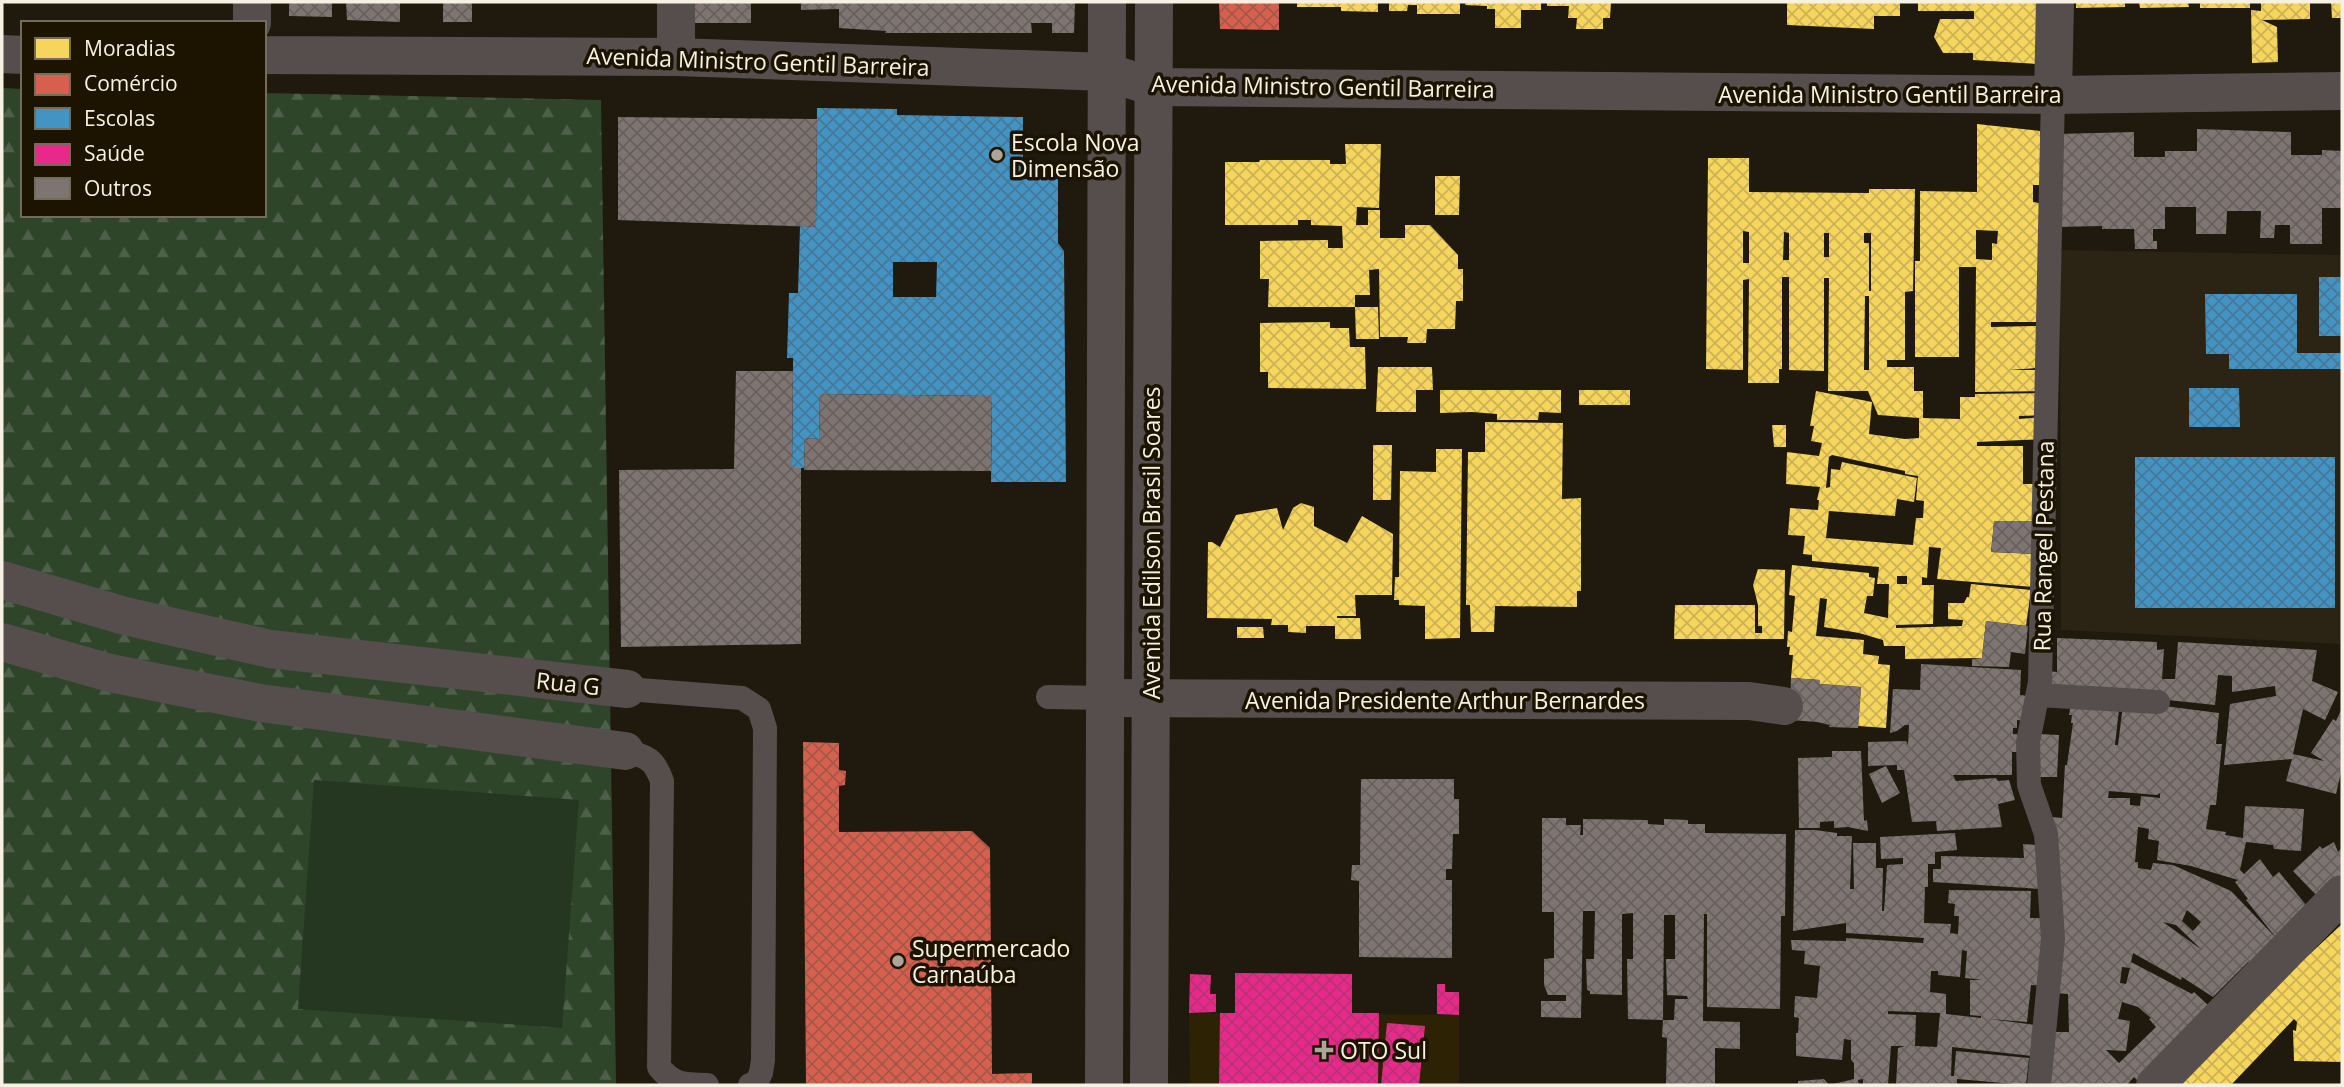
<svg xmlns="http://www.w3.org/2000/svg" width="2344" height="1087" font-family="'Open Sans',sans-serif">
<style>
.built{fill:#2d2304}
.education{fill:#2b2313}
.forest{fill:url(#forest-firs)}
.green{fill:#253720}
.homes{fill:url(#homes-cross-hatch);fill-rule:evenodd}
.shops{fill:url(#shops-cross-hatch)}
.schools{fill:url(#schools-cross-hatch);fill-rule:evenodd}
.health{fill:url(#health-cross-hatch)}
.building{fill:url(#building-cross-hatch);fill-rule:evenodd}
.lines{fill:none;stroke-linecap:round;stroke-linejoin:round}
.service{stroke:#554e4c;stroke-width:24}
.minor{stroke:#554e4c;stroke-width:38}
.secondary{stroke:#564e4d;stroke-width:38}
.poi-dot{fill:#aba698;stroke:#1c1400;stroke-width:2.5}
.labels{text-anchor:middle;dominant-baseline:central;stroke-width:7;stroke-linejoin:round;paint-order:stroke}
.street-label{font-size:23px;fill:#f7f1e3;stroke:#1c1400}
.poi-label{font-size:23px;fill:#f7f1e3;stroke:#1c1400;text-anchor:start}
</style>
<defs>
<pattern id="forest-firs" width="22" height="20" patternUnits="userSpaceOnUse" patternTransform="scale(1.75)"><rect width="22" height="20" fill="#2f452a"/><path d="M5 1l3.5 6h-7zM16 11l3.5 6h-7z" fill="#4e6049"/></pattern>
<pattern id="homes-cross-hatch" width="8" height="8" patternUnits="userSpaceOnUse" patternTransform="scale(1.75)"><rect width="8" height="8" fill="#f6d55c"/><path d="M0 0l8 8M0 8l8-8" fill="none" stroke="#cbb256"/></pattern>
<pattern id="shops-cross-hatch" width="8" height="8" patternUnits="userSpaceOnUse" patternTransform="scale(1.75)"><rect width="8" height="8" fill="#d6604d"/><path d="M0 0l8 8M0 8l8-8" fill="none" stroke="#a5584a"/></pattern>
<pattern id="schools-cross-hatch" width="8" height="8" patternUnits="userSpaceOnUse" patternTransform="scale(1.75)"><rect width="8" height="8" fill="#4393c3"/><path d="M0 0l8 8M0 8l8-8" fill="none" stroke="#457997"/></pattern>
<pattern id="health-cross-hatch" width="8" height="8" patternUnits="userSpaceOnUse" patternTransform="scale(1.75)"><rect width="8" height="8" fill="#e7298a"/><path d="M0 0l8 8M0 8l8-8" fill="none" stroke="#b83275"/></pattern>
<pattern id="building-cross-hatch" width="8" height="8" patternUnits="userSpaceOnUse" patternTransform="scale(1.75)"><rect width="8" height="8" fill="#7e7472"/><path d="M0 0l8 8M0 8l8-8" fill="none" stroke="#67605d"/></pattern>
</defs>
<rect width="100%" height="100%" fill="#1f1a0d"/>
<path class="built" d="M1189 1013 1459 1015V1085H1190Z"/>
<path class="education" d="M2060 250 2342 255V644L2061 630Z"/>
<path class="forest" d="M2 88 23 89V215H264V93L601 100 616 1085H2Z"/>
<path class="green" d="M314 780 579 800 562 1028 298 1009Z"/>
<path class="homes" d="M1297 2H1378V12L1341 11V7H1297Z
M1389 2H1460V14H1417V5H1408L1407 11H1389Z
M1466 2H1541V10H1521V28H1495V9H1487V6L1465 5Z
M1547 2H1611L1610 18H1603V29H1576L1577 18H1568L1569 6H1547Z
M1787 2H1900V16H1874V29L1787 25Z
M1918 2H2041L2038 64 1973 60V53H1943L1934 37 1940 19H1974V11H1918Z
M2076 2H2125V7L2076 8Z
M2139 2H2188L2189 7 2140 8Z
M2200 2H2250V8H2200Z
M2261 2H2310V19L2262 20 2277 27 2278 62 2252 63 2251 10 2261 11Z
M2331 2H2342V18H2332Z
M1977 124 2040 131 2041 185H2033V202L2045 204 2038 322H1991V327L2037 326 2036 368 2009 370H2044L2043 391 1975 392 1976 267H1959V357H1915V261H1920V191L1977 192ZM1976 230 1998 231 1997 244 1992 243V260L1976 259Z
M1345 144H1381L1379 208 1357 207 1356 225H1368V210H1380V238H1405V225H1430L1458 255V269H1463V301H1456L1455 329H1427L1426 343H1407L1408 337H1380L1379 269 1369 270 1370 295H1355V307H1268L1269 279H1260V241L1328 240V248H1343L1342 226 1311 225V220H1298V225H1225V162H1259L1260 160H1330V164H1346Z
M1708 158H1749V192L1869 193V189H1915L1913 291 1905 292V360H1887V367H1914V391H1923V418L1960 419V397H1975V394L2043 393V415L2019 416V419L2042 417 2043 439 1977 442V446H2023V484H2042L2039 521H1994V523L1991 552 2035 554 2033 587 1937 579 1941 548 1929 547 1927 578 1922 577V585H1934L1933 624 1896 625V628L1962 626 1963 620 1948 619V603H1964L1967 597H1969L1971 584 2031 590 2026 626 1986 621 1982 658 1905 659V646H1884L1883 640 1859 633 1824 627 1827 599 1820 598 1816 636 1864 640 1863 654 1879 656 1878 664 1890 665 1886 728 1858 726 1861 687 1820 684V680L1791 678 1793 655H1789L1790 647H1787L1788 631 1792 632 1795 596 1789 595 1792 565 1869 573V577L1875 578 1873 596H1867L1864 613 1888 618 1889 584H1877L1879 567 1812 561V555L1803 554 1805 536 1788 535 1790 508 1818 510 1819 500H1817L1820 487 1786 484 1787 452 1819 456 1822 443 1811 441 1814 426H1810L1816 391 1872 402 1869 434 1905 439 1919 438V418L1878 415 1868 391H1828L1829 278H1824V371L1789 370V277H1782V369H1779V383H1748L1749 279 1743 280V370L1706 369ZM1743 231 1749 232V263H1743ZM1784 232 1789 233V260H1783ZM1824 233H1829V257H1824ZM1864 233H1871V291H1869V243H1864ZM1865 296H1869V370H1864ZM1832 455 1905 471V474L1918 476 1916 500 1924 501 1923 518H1916L1913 545 1826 538 1829 511 1895 516 1897 499 1914 502 1917 478 1842 462 1840 470 1831 469 1830 487 1826 488 1829 457ZM1897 576H1907V584H1897Z
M1435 176H1460L1459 215H1435Z
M1355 307H1378L1379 339H1356Z
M1330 322V328H1349L1350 347H1365L1366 389 1268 388V372H1260V323Z
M1378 367H1432L1433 390H1416V412H1376Z
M1440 390H1561V413L1539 412 1538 420H1497V414L1472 412 1440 413Z
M1579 390H1630V405H1579Z
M1485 422 1563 423 1562 499 1581 498V591H1577V607L1495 606 1494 632H1471L1470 605H1466L1468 452H1485Z
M1772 425H1786V447H1774Z
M1373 445H1392L1391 500H1373Z
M1436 449H1462L1460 638 1425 639V606L1399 605V600H1394L1395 577H1399L1400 471 1436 472Z
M1301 503 1314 507V526L1347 543 1362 516 1393 534 1392 595H1355L1356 616H1337V618H1360L1361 639H1335V626H1306V633L1288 632V625H1271L1272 619 1207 618 1208 542H1212L1220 547 1236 515 1277 508 1283 530 1293 508Z
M1758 569 1785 570 1784 639H1674L1675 605H1755V633H1762V626H1758V605L1753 585Z
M1237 627H1263L1264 638H1237Z
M2342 924V1062L2294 1061 2293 1030 2296 1031 2297 1022 2294 1019 2231 1085H2175L2269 992Z"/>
<path class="shops" d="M1219 2H1279V30L1220 29Z
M803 742 839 743V770L846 771 845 785 839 786V832L972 831 990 848 992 1074 1032 1073V1085H806Z"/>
<path class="schools" d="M817 108 897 109V115L1023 117V179H1058V243L1064 251 1066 482H991L992 396 820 394 819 439 805 438 804 468H792L793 371V358H787L789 293H798L800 226 816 227ZM893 262H937L936 297H893Z
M2319 277H2342V336H2319Z
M2205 294H2297V353H2342V369H2229V354H2206Z
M2189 388H2239L2240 427H2189Z
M2135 457H2335V608H2135Z"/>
<path class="health" d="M1235 973 1352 974V1013H1379L1378 1085H1219L1220 1013H1235Z
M1190 974 1211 975 1210 994H1216V1012L1189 1013Z
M1437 984H1445V992H1459V1015L1437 1014Z
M1387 1023 1425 1026 1419 1085H1381Z"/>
<path class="building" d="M289 2H332V17L289 16Z
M346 2H400V22L347 20Z
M443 2H472V22H443Z
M695 2H751V23H695Z
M801 2H1075L1074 33H1052V23H1031L1032 33H885L886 31 839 28V9L801 10Z
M618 117 817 119 816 227 618 220Z
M2197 129 2291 132V155H2322V150L2342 151V208H2322V244H2290V225H2275L2274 238H2260L2261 211H2227L2226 234H2196V207H2165V229H2153V241H2157V249H2135L2134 229H2102V226L2057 227 2058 134 2134 132V157H2165V151H2197Z
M736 371H793L792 468H801V644L621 647 619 470 734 469Z
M820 394 992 396 991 471 804 470 805 438 819 439Z
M1994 521H2039L2038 554 1991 552Z
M1986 621 2028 626 2025 654 2011 652 2009 667 1972 666V659L1982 658Z
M2057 638 2157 642V650L2164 649 2162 679H2175L2178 642 2317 650 2312 681 2338 692 2325 720 2303 709 2293 754 2324 761 2311 753 2333 719 2336 721 2342 708V768L2336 794 2286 781 2292 759 2224 765 2230 704 2276 696 2275 686 2232 692V676L2218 675 2215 705 2045 687 2047 671 2057 672Z
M1921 664 2021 670 2020 695 2029 696 2026 721 2017 720V728H2013V734L2024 735 2020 752H2012V775H1953L1956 781 1996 778 1998 781 2009 780 2015 800 1998 804 2002 827 1937 831 1936 821 1912 822 1904 770H1897V765L1868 766V742L1906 741 1908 745 1909 725H1905L1897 731 1890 733 1893 689 1920 690Z
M1791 678 1820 680V684L1861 687 1858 728 1829 727 1830 725 1817 722 1789 720Z
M2071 703 2119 709 2115 745H2118L2123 705 2164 710V706L2219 713 2216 744H2222L2216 805H2210L2206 829 2226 832 2225 835 2243 838 2245 806 2304 809 2301 851 2274 849 2273 845 2246 842 2240 870 2244 874 2260 859 2273 877 2279 872 2306 905 2301 909 2306 915 2277 939 2252 965 2248 962 2213 997 2182 977 2181 980 2133 953 2131 962 2192 994 2194 992 2208 1005 2138 1081 2134 1077 2127 1085H2049L2051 1032H2069L2068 994 2056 993 2060 891H2057L2052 817 2062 818 2065 765H2067L2073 723H2071L2072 715H2069ZM2109 791 2157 795 2160 793V798L2141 796 2140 806 2130 805V798H2108ZM2138 827 2149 829 2148 839 2159 841 2157 860 2191 866 2238 880 2235 882 2248 899 2246 900 2277 939 2231 891 2173 865 2153 863 2151 870 2138 868V862H2135ZM2187 910 2201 922 2193 931 2182 921ZM2163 922 2176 925 2202 950ZM2122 967 2130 968 2126 984 2120 983ZM2122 1002 2138 1007 2151 1018 2149 1019 2156 1027 2119 1063 2106 1050 2126 1051 2130 1021 2118 1019Z
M2038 734 2059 735 2057 777H2038Z
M1832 751H1861L1864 821 1867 820 1868 831 1848 827 1834 828V821L1820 822V828H1799L1798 758 1832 757Z
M1886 766 1900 793 1882 803 1869 774Z
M1361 779H1454V799H1459V834H1453L1452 869H1446V880H1452V958L1359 957V881L1351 880 1352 865H1360Z
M1542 818H1566V825H1581L1580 835H1583V819L1648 820V824L1664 825V819L1688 820V824H1705V833L1786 834 1785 916H1781L1780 1009 1707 1007V914H1704L1703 1021 1740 1022V1049L1715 1048V1085H1666L1667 1038 1662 1037 1663 1020H1674L1675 999H1688L1687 996 1667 995 1666 959H1675V915H1664L1663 1020 1628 1019 1627 959H1633V913L1622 914V995L1590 994V991L1587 990 1586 959H1594L1595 911H1583L1581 1018 1541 1017V1001H1566V995H1548L1544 985V959L1554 958V912H1542Z
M1795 830H1815L1837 833V836H1852L1850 889H1854L1853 843H1876V868H1883L1882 911H1884L1887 865 1903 864V858L1881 859 1880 837 1955 833 1957 850 1935 852V864H1928V887H1925L1924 923 1951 924 1950 933 1958 934 1959 916H1954L1955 904 1948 903 1949 890 2031 891 2030 918H2043L2044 986 2031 985 2027 1022 1989 1019 2036 1025 2032 1056 1952 1047 1951 1076H1954L1956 1051 2029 1058 2026 1085 1957 1079V1085H1896L1898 1048 1905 1046H1891L1888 1085H1863V1079L1858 1080 1859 1085H1798V1081L1824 1079 1829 1085 1854 1079V1063L1851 1060V1040L1844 1039 1842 1060 1796 1056V1033H1798L1799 1018 1794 1017 1795 996 1817 998 1820 966 1804 964 1805 951 1792 950 1791 940 1846 941V938L1923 943 1924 938 1846 933V923L1793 931ZM1962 950 1967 951 1965 978 1983 980H1970V1015L1981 1016V1018L1946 1014V994L1930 992 1931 971H1938V975L1960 977ZM1888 1011 1940 1013 1937 1047 1915 1046 1916 1015 1888 1014Z
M2334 842 2338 852 2342 848V877L2320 899 2293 871 2320 846 2322 849Z
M2023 844 2036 845 2040 889 1933 882V869H1941V856L2024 858Z"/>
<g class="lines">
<path class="service" d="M627 689 742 698 759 709 765 728 763 1060 761 1073 756 1083 750 1085
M2038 695 2158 702
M1048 697 1106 698
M625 751C648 757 654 759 662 781L659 1067C674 1086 685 1084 707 1085
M2039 1085 2053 939 2046 834 2029 785 2028 742 2040 682 2053 95"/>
<path class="minor" d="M252 23V2
M2 54 23 55
M264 55 676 57 1107 72 1153 87 2053 95 2342 91
M676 57V2
M2053 95 2055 2
M2 580 125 616 270 649 627 689
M2 642 110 673 260 703 625 751
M1106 698 1749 701 1784 706
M2155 1085 2342 894"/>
<path class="secondary" d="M1104 1085 1107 2
M1149 1085 1154 2"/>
</g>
<g class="poi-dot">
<circle cx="997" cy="155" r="7"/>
<circle cx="898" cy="961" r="7"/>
<path d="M1320.5 1039.5h7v7h7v7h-7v7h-7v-7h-7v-7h7z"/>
</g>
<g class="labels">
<g class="street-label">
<text transform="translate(758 61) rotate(2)">Avenida Ministro Gentil Barreira</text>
<text transform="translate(1323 86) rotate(1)">Avenida Ministro Gentil Barreira</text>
<text x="1890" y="94">Avenida Ministro Gentil Barreira</text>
<text transform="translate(1151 543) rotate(-90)">Avenida Edilson Brasil Soares</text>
<text transform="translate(2043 546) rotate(-89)">Rua Rangel Pestana</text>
<text transform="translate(568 683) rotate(6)">Rua G</text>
<text x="1445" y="700">Avenida Presidente Arthur Bernardes</text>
</g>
<g class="poi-label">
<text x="1011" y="142">Escola Nova<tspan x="1011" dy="26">Dimensão</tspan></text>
<text x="912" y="948">Supermercado<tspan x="912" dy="26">Carnaúba</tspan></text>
<text x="1340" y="1050">OTO Sul</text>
</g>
</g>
<rect width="2344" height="1087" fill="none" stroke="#f7f1e3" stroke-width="7"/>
<rect x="21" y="21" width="245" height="196" fill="#1c1400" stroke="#746c5b" stroke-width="2"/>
<rect x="35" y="38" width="35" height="21" fill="#f6d55c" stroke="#746c5b" stroke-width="2"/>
<text x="84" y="56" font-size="21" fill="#f7f1e3">Moradias</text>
<rect x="35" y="74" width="35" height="21" fill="#d6604d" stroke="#746c5b" stroke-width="2"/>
<text x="84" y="91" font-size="21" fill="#f7f1e3">Comércio</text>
<rect x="35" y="108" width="35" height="21" fill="#4393c3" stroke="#746c5b" stroke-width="2"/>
<text x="84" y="126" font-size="21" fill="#f7f1e3">Escolas</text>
<rect x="35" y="144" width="35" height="21" fill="#e7298a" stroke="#746c5b" stroke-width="2"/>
<text x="84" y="161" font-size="21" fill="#f7f1e3">Saúde</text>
<rect x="35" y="178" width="35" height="21" fill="#7e7472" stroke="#746c5b" stroke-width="2"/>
<text x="84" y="196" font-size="21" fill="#f7f1e3">Outros</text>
</svg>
